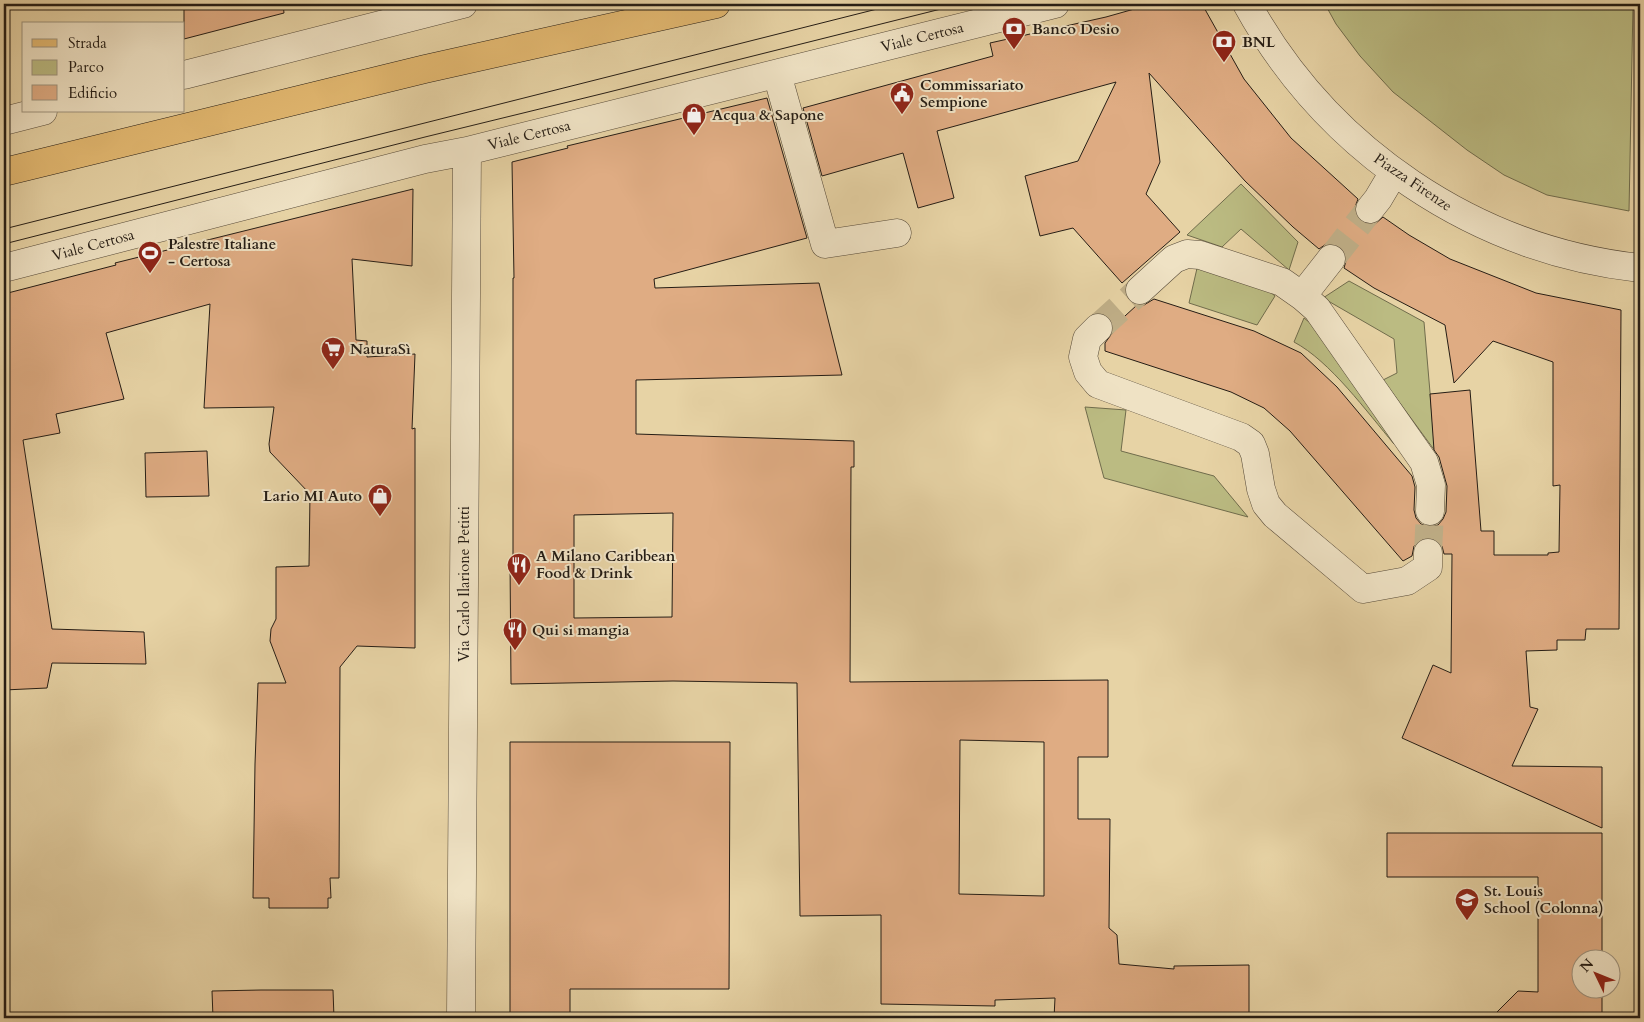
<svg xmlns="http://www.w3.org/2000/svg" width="1644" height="1022" font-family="Cardo,serif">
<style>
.green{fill:#bbbb82;stroke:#706c4c}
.building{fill:#dfac83;stroke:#251d15;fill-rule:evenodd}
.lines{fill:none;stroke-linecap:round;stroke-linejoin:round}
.minor-tunnel{stroke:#c0af88;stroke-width:28;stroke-dasharray:28 14;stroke-linecap:butt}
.minor-casing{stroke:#564a39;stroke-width:29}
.major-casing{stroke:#251d15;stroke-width:29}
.minor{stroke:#efe2c4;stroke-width:28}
.major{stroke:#e4ba72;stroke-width:28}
.tram{stroke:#251d15;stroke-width:1}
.labels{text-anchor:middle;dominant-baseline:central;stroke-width:4;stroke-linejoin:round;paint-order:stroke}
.poi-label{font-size:15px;font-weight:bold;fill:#251d15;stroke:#efe2c4;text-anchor:start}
.street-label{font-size:15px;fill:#251d15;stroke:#efe2c4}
</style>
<rect width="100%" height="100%" fill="#e7d3a5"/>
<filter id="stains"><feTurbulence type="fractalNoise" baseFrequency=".004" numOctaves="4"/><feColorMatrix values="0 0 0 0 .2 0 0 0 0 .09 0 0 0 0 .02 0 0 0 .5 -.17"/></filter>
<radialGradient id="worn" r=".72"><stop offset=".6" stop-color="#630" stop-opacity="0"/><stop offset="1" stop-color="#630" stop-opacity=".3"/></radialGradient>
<path class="green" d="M1325 4H1633L1629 211 1547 195 1504 175 1467 150 1393 92 1360 56 1336 24Z
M1241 184 1298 242 1289 270 1241 229 1222 247 1187 235Z
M1198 264 1263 286 1275 296 1257 325 1189 303Z
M1349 281 1424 322 1435 451 1383 380 1397 373 1394 339 1323 298Z
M1304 318 1320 331 1394 444C1367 412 1330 361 1294 342Z
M1085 407 1126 410 1121 451 1214 476 1248 517 1104 478Z"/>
<path class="building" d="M184 4H283L284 13 184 39Z
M1152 4H1202L1244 79 1291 138 1358 199 1355 207 1356 215 1361 221 1368 224H1375L1383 217 1409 235 1450 259 1536 293 1621 310 1619 629H1586L1585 640H1557V650L1526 651 1530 707 1538 709 1512 766 1602 767V828L1402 738 1433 665 1451 673 1452 554H1444L1442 546 1436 540 1428 537 1420 540 1414 546 1412 556 1403 561 1290 431 1264 408 1231 392 1105 351V343L1113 332V327L1137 305H1144L1154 299 1254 331 1301 353 1337 387 1412 476 1415 487 1414 510 1416 518 1421 524 1429 527 1438 525 1443 519 1446 512 1447 486 1439 457 1434 450 1430 394 1470 390 1481 531H1494V555H1548V553L1559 552 1560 485 1553 486V362L1493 341 1454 383 1445 325 1374 288 1344 268 1346 261V254L1340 246 1333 244H1326L1319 249 1293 227 1245 181 1149 73 1160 162 1146 194 1180 232 1122 283 1073 228 1040 236 1025 176 1078 161 1116 82 937 131 954 198 918 208 903 153 822 176 803 108 993 56 990 43 1106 17Z
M767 98 807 238 654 279 655 288 819 283 842 375 636 380V434L854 441V467H851L850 682 1108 680V757H1078V819H1110L1109 928 1117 935 1119 964 1174 969V966L1249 965V1018H1054L1055 998 995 1000V1006L881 1004V915L800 916 797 683 673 681 511 684 510 560H513V278H514L512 162 568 148 567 146ZM673 513 672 617 574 618V515ZM960 740 1044 742V896L959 894Z
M413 189 412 266 352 259 356 340 367 341V357L415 354 412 429 415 428V648L357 646 340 667 339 878H330L331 898H328V908H269V898H253L255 764 258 683H286L270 641 271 629 276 619V567L309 566 310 494 270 452 269 444 274 407 204 408 210 304 106 333 124 399 56 414 60 433 23 440 52 629 144 632 146 664 52 663 47 688 4 690V294L116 265 115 263Z
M207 451 209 496 146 497 145 453Z
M510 742H730L729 989H570V1018H510Z
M1387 833H1602V960H1582V990H1602V1018H1491L1518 991 1538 992V877H1387Z
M261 990H333L334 1018H213L212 991Z"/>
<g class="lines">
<path class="minor-tunnel" d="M1331 259 1370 209
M1098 328 1140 290
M1428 553 1430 511"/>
<defs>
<path id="minor" d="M1247 4C1327 150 1475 250 1640 268
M777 74 825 244 897 233
M184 75 463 4
M4 121 43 111
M1370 209 1378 199 1394 172
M4 268 425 159 467 151 1055 4
M1140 290 1174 259 1187 254 1200 255 1282 282 1302 296 1317 309 1424 462 1431 485 1430 511
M1302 296 1331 259
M1098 328 1087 339 1083 357 1088 372 1098 384 1241 437 1251 444 1255 454 1261 489 1266 504 1275 515 1363 589 1407 581 1428 567V553
M461 1018 467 151"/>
<path id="major" d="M4 172 425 69 716 4"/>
</defs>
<use href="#minor" class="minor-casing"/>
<use href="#major" class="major-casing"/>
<use href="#minor" class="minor"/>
<use href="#major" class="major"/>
<path class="tram" d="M4 229 897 4
M4 244 425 137 605 93 961 4"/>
</g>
<defs>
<symbol id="bank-pin" viewBox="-11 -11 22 30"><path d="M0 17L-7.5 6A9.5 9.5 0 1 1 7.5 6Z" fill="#8f2418" stroke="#efe2c4"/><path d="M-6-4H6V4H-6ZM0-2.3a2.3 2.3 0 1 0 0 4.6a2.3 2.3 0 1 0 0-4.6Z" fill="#fff"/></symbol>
<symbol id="civic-pin" viewBox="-11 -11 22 30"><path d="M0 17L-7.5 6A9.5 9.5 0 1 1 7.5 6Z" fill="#8f2418" stroke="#efe2c4"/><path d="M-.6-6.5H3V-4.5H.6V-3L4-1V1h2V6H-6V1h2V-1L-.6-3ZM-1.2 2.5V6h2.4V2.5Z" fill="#fff"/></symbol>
<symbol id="shop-pin" viewBox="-11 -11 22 30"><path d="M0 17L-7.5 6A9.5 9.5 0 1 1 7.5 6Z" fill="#8f2418" stroke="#efe2c4"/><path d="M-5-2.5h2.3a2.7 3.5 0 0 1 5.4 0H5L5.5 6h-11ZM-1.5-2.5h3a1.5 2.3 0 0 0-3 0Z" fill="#fff"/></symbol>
<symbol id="stadium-pin" viewBox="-11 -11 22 30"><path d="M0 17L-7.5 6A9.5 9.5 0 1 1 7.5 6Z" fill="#8f2418" stroke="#efe2c4"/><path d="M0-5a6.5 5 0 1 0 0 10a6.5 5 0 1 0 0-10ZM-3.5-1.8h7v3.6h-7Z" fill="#fff"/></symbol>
<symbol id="supermarket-pin" viewBox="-11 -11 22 30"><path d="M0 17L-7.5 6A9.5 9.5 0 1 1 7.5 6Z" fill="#8f2418" stroke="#efe2c4"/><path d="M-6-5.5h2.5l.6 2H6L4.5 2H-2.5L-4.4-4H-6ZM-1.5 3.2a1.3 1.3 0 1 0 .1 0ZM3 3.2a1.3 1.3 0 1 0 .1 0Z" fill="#fff"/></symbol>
<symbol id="restaurant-pin" viewBox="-11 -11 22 30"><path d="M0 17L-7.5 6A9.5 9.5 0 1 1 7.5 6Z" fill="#8f2418" stroke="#efe2c4"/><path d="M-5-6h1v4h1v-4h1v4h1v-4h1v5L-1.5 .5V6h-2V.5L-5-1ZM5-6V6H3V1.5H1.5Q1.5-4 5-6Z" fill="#fff"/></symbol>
<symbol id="school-pin" viewBox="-11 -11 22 30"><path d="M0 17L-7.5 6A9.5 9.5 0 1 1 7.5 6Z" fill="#8f2418" stroke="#efe2c4"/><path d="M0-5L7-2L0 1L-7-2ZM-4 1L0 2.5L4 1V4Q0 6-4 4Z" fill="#fff"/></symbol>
</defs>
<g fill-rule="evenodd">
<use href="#bank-pin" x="1000" y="15" width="28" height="38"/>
<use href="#bank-pin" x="1210" y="28" width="28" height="38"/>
<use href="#civic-pin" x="888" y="80" width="28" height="38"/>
<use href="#shop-pin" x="680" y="101" width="28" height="38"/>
<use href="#stadium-pin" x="136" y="239" width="28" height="38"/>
<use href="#supermarket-pin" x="319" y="335" width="28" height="38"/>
<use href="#shop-pin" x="366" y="482" width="28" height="38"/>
<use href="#restaurant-pin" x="505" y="551" width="28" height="38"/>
<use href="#restaurant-pin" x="501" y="616" width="28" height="38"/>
<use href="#school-pin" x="1453" y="886" width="28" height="38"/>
</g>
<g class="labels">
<g class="poi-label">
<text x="1032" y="29">Banco Desio</text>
<text x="1242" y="42">BNL</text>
<text x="920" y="85">Commissariato<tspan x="920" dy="17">Sempione</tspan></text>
<text x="712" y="115">Acqua &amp; Sapone</text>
<text x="168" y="244">Palestre Italiane<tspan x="168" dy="17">- Certosa</tspan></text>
<text x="350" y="349">NaturaSì</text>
<text x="362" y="496" text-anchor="end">Lario MI Auto</text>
<text x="536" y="556">A Milano Caribbean<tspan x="536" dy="17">Food &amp; Drink</tspan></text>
<text x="532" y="630">Qui si mangia</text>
<text x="1484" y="891">St. Louis<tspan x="1484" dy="17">School (Colonna)</tspan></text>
</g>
<g class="street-label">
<text transform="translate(922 37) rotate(-14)">Viale Certosa</text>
<text transform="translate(529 135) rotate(-14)">Viale Certosa</text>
<text transform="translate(1413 182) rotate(34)">Piazza Firenze</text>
<text transform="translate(93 245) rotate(-15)">Viale Certosa</text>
<text transform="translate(464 584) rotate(-90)">Via Carlo Ilarione Petitti</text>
</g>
</g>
<rect width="1644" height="1022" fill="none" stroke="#e7d3a5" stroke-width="20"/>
<rect x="5" y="5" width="1634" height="1012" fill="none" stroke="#251d15" stroke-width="2.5"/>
<rect x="10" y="10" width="1624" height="1002" fill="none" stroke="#251d15"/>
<rect x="22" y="22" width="162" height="90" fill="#efe2c4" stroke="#9e937e"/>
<rect x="32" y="39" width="25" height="8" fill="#e4ba72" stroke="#9e937e"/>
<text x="68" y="48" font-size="15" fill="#251d15">Strada</text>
<rect x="32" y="60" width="25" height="15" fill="#bbbb82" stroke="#9e937e"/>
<text x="68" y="72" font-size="15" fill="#251d15">Parco</text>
<rect x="32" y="85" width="25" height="15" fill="#dfac83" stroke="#9e937e"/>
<text x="68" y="98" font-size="15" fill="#251d15">Edificio</text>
<g transform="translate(1596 974) rotate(313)"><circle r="24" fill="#efe2c4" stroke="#9e937e"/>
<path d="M0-4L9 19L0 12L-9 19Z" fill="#8f2418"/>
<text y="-8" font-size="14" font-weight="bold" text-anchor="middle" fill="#251d15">N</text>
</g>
<rect width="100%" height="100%" filter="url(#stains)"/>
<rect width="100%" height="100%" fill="url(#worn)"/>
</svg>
